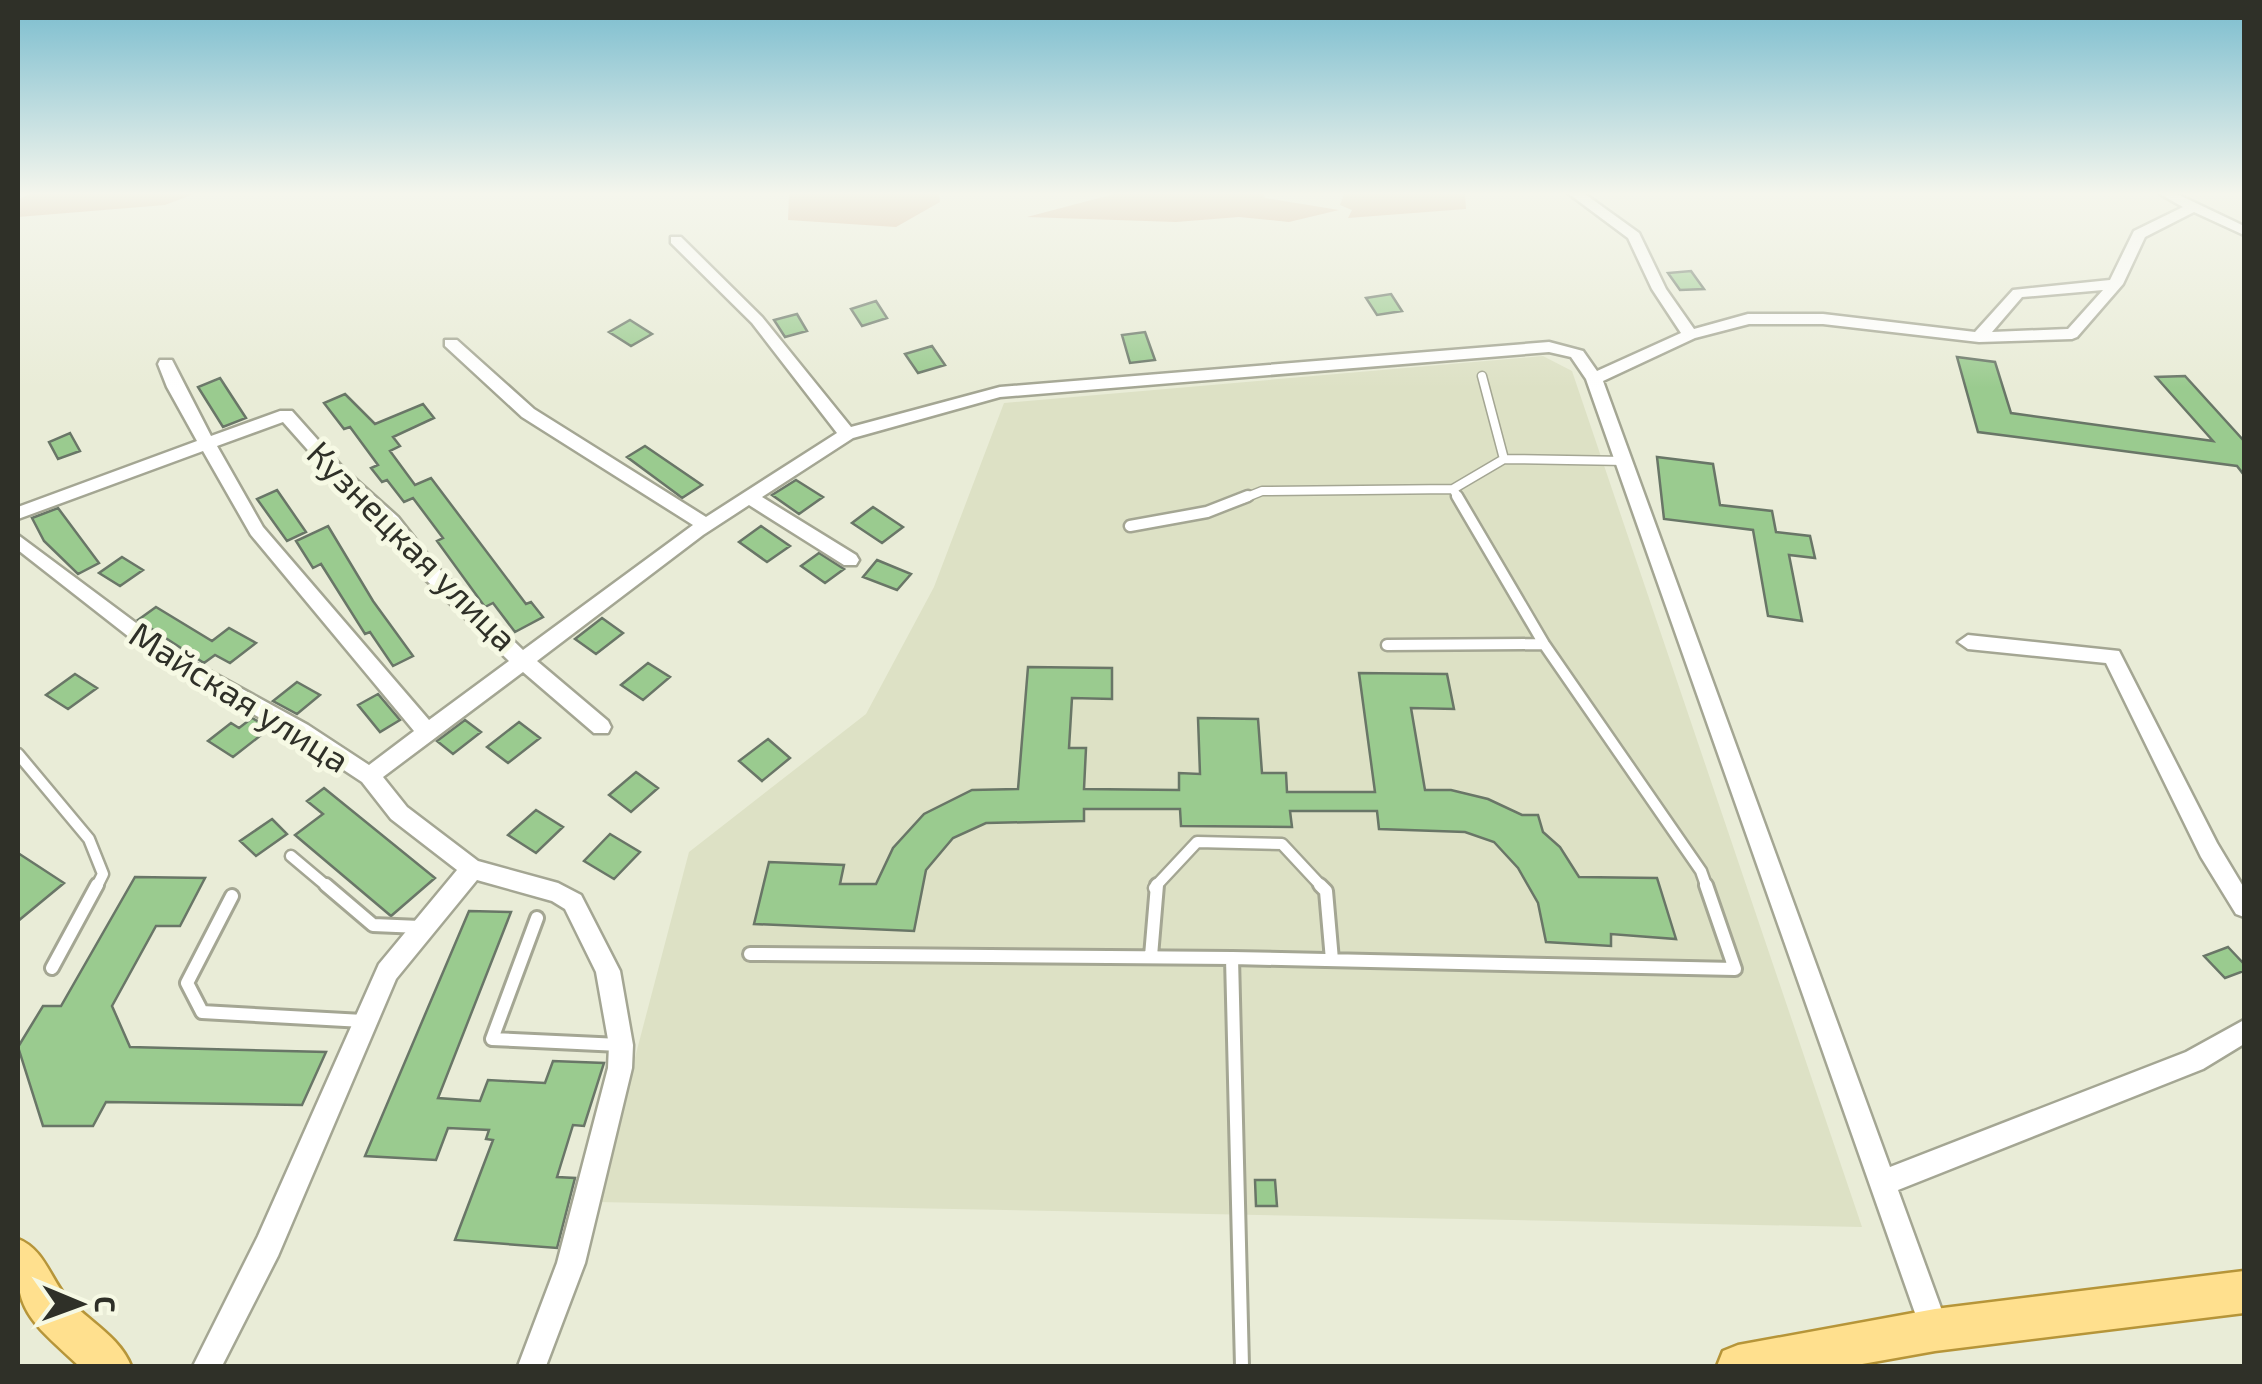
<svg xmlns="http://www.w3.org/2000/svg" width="2262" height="1384" font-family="'Exo 2',sans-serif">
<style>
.built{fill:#dde1c5}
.green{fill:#d5ae8d}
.building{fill:#9acb8f;stroke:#697667;stroke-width:2.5}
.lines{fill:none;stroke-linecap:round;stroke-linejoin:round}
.service-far2-casing{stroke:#a4a693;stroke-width:11}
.service-far1-casing{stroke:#a4a693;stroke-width:15}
.service-casing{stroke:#a4a693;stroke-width:18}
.minor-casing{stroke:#a4a693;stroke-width:5}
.primary-casing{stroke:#b69539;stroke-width:5}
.service-far2{stroke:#fff;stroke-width:8}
.service-far1{stroke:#fff;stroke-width:10}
.service{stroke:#fff;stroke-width:12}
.minor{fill:#fff;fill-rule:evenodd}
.primary{fill:#ffe08e;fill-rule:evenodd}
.labels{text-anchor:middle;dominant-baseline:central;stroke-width:10;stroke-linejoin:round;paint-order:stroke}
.street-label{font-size:35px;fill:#2f3028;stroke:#f6f9e4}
</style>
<rect width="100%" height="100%" fill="#e9ecd7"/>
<path class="built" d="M1543 356 1572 371 1862 1227 597 1202 689 852 866 714 934 587 1004 403Z"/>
<path class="green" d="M31 194H194L165 205 18 217V199Z
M789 194H939L940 202 896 227 788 220Z
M1114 194H1264L1265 198 1339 210 1289 222 1239 217 1176 222 1027 217Z
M1344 194H1465L1466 209 1348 218 1352 210 1340 205Z"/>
<path class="building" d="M1691 271 1704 289 1680 290 1668 273Z
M1391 294 1402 311 1377 315 1366 298Z
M876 301 887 318 862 326 851 309Z
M797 314 807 331 785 337 774 320Z
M630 320 652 334 631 346 609 332Z
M1145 332 1155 360 1130 363 1122 335Z
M932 346 945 365 918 373 905 354Z
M1957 357 1995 362 2011 413 2213 441 2156 377 2185 376 2244 441V475L2237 466 1978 432Z
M220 378 246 418 223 427 198 387Z
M345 394 375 424 423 404 434 418 393 437 400 446 390 451 415 485 431 478 526 604 531 602 543 617 515 632 493 603 485 607 437 541 443 538 413 498 404 502 387 480 382 482 371 468 378 465 350 427 344 429 324 403Z
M70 433 80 451 58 459 49 442Z
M645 446 702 485 682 498 677 494 627 457Z
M1657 457 1713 464 1720 505 1772 511 1776 532 1810 536 1815 558 1789 555 1802 621 1768 616 1753 530 1664 519Z
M796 480 823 497 799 514 772 495Z
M277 490 306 532 287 541 257 499Z
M873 507 903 527 882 543 852 523Z
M58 508 99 563 78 574 44 541 32 518Z
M328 526 373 601 413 656 393 666 370 632 365 634 321 564 313 568 296 541Z
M761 526 790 546 767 562 739 542Z
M819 553 844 569 825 583 801 566Z
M122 557 143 570 120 586 99 573Z
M877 560 911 574 897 590 863 577Z
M156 607 212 641 229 628 256 643 230 663 215 655 204 663 138 620Z
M602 618 623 633 596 654 575 639Z
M648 663 670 677 643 700 621 685Z
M1028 667 1112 668V699L1072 698 1069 748H1086L1084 789 1179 790V773L1200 774 1198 718 1258 719 1262 773H1286L1287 792H1375L1359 673 1447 674 1454 709 1411 708 1425 790H1451L1488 799 1522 815H1538L1543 832 1560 847 1579 877 1657 878 1676 939 1611 934V946L1546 942 1538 903 1518 868 1494 842 1465 832 1379 829 1377 811H1290L1292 827 1181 826 1180 809H1084V821L986 823 953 838 926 870 914 931 754 924 769 862 844 865 840 884H876L893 848 924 814 972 790 1018 789Z
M75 674 97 688 68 709 46 695Z
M297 682 320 695 297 714 273 701Z
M378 694 400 720 380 732 358 705Z
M252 718 270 728 233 757 208 741 231 723 239 728Z
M465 720 481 732 453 754 437 741Z
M519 722 540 738 508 763 487 747Z
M768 739 790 758 762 781 739 761Z
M636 772 658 788 631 812 609 795Z
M324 788 435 878 391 916 295 835 323 814 307 801Z
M536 810 563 827 536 853 508 835Z
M272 819 287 834 256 856 240 841Z
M610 834 640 852 614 879 584 861Z
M18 853 64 883 18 921Z
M135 877 205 878 180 926H156L112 1006 130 1047 326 1052 302 1105 106 1102 93 1126H43L18 1047 43 1006H61Z
M469 911 511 912 438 1098 480 1101 488 1080 545 1083 553 1061 604 1063 584 1126 573 1125 557 1177 575 1178 557 1248 455 1240 493 1140 486 1139 489 1130 448 1128 436 1160 365 1156Z
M2228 947 2244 964V971L2225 978 2204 956Z
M1255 1180H1275L1277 1206H1256Z"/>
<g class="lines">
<defs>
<path id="service-far2" d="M1482 376 1504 459
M1453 489 1459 499
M1242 499 1262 491 1453 489 1504 459 1626 461"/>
<path id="service-far1" d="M1457 496 1544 644 1701 871 1707 888
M1130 526 1207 512 1248 496
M1387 645 1544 644
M18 754 89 839 103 874 96 888
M291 856 329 888
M1154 888 1197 842 1282 844 1323 888"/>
<path id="service" d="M326 885 373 925 420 927
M1320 885 1326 891 1332 960
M232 896 187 983 202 1012 363 1021
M537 918 492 1039 620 1045
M750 954 1232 958
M1151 956 1157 885
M52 968 97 885
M1242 1366 1232 958 1735 969 1706 885"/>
<path id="minor" d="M1569 194H1585L1639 233 1666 289 1694 329 1748 314H1823L1975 332 2013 290 2110 280 2134 231 2183 207 2160 194H2177L2244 226V235L2194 212 2145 237 2123 284 2077 337 2072 339 1979 342 1823 324H1749L1695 338 1603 381 1890 1167 2186 1052 2244 1020V1044L2203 1069 1898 1190 1949 1330 1945 1340 1935 1344 1925 1340 1921 1330 1586 379 1571 357 1549 352 1000 397 853 438 762 497 856 555 859 560 856 565H844L749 505 703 535 537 661 608 721 611 727 608 733H594L523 672 383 777 407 807 478 861 558 883 581 895 620 971 633 1045 632 1068 585 1263 546 1366H518L557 1263 608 1068 609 1045 596 972 565 909 552 901 477 880 396 979 278 1256 222 1366H193L258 1236 379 964 457 870 391 819 362 782 294 737 161 662 18 550V535L175 652 308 725 369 765 414 731 251 535 203 451 18 519V507L197 441 167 387 158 364 160 360H172L211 436 280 411H292L342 467 398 517 438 568 523 650 693 525 522 417 445 346V340H457L534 409 706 517 837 433 752 323 671 243V237H681L762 317 851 427 1000 387 1549 342 1583 351 1597 371 1681 333 1652 289 1628 238ZM2103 290 2068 329 1992 332 2022 297ZM283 422 330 475 386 525 424 578 509 661 429 720 263 527 217 446Z
M1968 635 2119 651 2217 843 2244 888V917L2236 914 2201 857 2106 663 1968 649 1958 642Z"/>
<path id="primary" d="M18 1239C44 1249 50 1278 67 1298 88 1321 120 1337 131 1366H79C28 1318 13 1312 18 1239Z
M2244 1271V1313L1935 1351 1851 1366H1717L1723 1351 1738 1345 1935 1309Z"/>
</defs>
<use href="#service-far2" class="service-far2-casing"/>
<use href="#service-far1" class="service-far1-casing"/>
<use href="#service" class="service-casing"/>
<use href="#minor" class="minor-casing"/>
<use href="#primary" class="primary-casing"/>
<use href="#service-far2" class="service-far2"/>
<use href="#service-far1" class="service-far1"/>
<use href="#service" class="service"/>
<use href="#minor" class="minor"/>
<use href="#primary" class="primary"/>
</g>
<linearGradient id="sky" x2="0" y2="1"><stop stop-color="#79bcce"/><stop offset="0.5" stop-color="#f5f6ed"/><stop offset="1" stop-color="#f5f6ed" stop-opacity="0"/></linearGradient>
<rect width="2262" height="388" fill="url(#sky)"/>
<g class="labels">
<g class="street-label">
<text transform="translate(413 545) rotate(45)">Кузнецкая улица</text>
<text transform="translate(240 696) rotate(32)">Майская улица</text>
</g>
</g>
<rect width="2262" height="1384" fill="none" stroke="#2f3028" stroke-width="40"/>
<g transform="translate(80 1304) rotate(91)" stroke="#f6f9e4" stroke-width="8" paint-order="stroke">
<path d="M0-8L18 38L0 25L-18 38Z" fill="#2f3028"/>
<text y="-15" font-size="28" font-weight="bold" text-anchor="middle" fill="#2f3028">С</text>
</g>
</svg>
